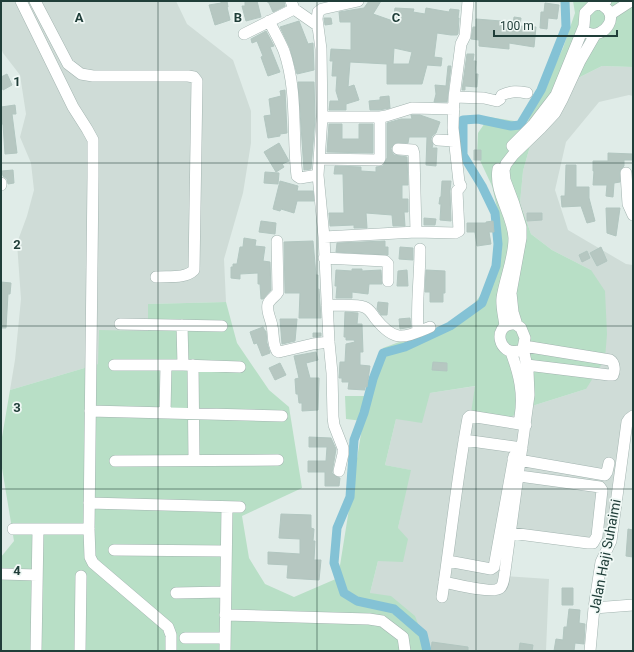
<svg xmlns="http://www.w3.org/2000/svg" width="634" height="652" font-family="Roboto,sans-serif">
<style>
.built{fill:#cfdcd7}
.green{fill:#b8dfc6}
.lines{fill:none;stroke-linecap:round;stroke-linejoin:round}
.canal{stroke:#84c2d5;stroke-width:9}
.building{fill:#b6c7c1;stroke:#b2c6c0;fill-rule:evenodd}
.minor-casing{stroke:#a3b4b0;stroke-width:12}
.minor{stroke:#fff;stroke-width:11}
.grid{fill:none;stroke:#203e39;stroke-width:1;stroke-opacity:0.55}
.labels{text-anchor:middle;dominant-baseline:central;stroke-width:3.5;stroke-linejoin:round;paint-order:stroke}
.street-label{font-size:14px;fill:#203e39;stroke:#f1f9f6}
.grid-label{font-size:13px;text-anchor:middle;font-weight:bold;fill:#203e39;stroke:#f1f9f6;stroke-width:3.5;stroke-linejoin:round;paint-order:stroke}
</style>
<rect width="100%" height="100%" fill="#e0ece8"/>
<path class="built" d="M1 1H176L187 24 233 60 251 111V143L243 193 224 259 226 302 148 304V331L98 364 10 390 15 360 21 299 17 243 27 216 34 190 31 163 20 137 26 114 20 75 3 53 1 48Z
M602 66 633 67V96L629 95 599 102 566 142 555 190 568 230 626 264 633 265V408L626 422 610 540 515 532 505 576 549 579 546 651H424V639L370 593 378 561 398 528 410 470 385 465 396 419 430 393 476 386 532 406 586 389 591 270 552 250 531 234 520 203 523 171 536 125 568 83Z"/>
<path class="green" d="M573 1H633V67L602 66 568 83 536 125 523 171 520 203 531 234 552 250 591 270 605 291 607 334 605 359 586 389 532 406 499 423 470 420 475 386 430 393 422 423 396 419 385 465 411 470 398 528 408 539 403 562 378 561 370 593 391 596 415 616 424 639V651H1V557L14 541 1 462V443L10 390 98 364 99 330 148 331V304L226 302 237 343 269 390 289 407 302 488 242 516 249 558 265 584 294 597 338 578 363 421 346 419 345 396H372L383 348 462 319 495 277 502 250 500 221 492 186 477 154 478 133 489 117 527 123 563 48 575 13Z"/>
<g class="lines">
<path class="canal" d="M427 651 423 634 394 609 357 601 344 593 334 563 337 528 350 497 354 440 364 413 373 379 383 353 405 347 450 326 482 303 496 266 498 244 495 213 482 186 463 155V120L478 119 511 126 520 125 541 90 566 27 565 1"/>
</g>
<path class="building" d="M221 1H227L228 7H227L230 20 215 25 209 5 221 3Z
M245 1H257L261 17 246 21 242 6H245Z
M266 1H284L285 6 273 12 269 3Z
M369 1H381L373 14 393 21 395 8 414 9 413 12 425 14 426 8 449 12 450 9 459 10 458 18H459L458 34 457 35H451L437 33 434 57 442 58 441 66 427 65 422 84H387V64L350 62 348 87 354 85 359 100 346 104V110H329L330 101H339L336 91 337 76H332L333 61H330L331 49 351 50V22H340L339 12 364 8ZM394 48 412 52 409 64H393Z
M545 3 559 5 557 19 548 18 547 29 540 28 541 12H544Z
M514 17 521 18 520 26 536 27 534 47 509 43V49L479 46V40L471 39 473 27H476V19L501 21V23L513 25Z
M324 18H331L332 24 325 25Z
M299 21 308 44 313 43 314 70 297 74 290 48 280 27Z
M266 31 274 46 270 47 280 72 268 76 261 57 263 56 257 41 252 43 251 39Z
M467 54H474L473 61H476L475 74H478L477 87 465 86V90H462Z
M448 66H451L447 102H434L436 94 435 85 446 86Z
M7 74 12 85 3 90 1 85V77Z
M298 82H314L315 119 311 169 304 170Z
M285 90 287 133 280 134V136L268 138 264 116 271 115 269 99 281 96 280 91Z
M389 96 390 108 379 110H370L369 101 380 100V97Z
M15 105 16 114H12L17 153 5 154 3 124H1V107Z
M411 115H420L440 122 436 133 432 136 431 139 433 144 432 148H437L436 166 426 165 427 137H409L408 143H395L391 148 392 152 394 155 407 157 408 185H402V199H408V212H404L405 226H393L392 215 366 213 367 228H354V225L330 226 329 213H344L343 174H334L335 166 361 167V171L376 172V167L383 166 387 158V123L401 119H412Z
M329 124H342V139H359V124H373V153L327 152Z
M279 143 289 161 282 164 284 167 276 172 264 152Z
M474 150H481V160H474Z
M608 153 633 154V160H624V166L620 170V182L614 183 613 197 606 196 607 185H593L594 171H593V161H608Z
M566 165H576V187H589V198L595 221 587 223 581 206 562 207 561 196H565Z
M13 170 14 183 8 184 7 179 3 176 2 171Z
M265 172 279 173 278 184 264 183Z
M280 181 298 186 297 191H313L314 201H297L294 213 281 209 280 211 273 209Z
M442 181H451L450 191 451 221 440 220 441 204H439L440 197H441Z
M606 208H620L616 236 607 233Z
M527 213H542V220L527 221Z
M424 218 436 219 435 225H424Z
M261 221 276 223 275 234 259 232Z
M493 221 494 232H489L491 244 477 246 475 232H467V223H486V222Z
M244 238 256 240 255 246 265 247 263 261 270 262 271 290 263 299H261L260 284H258V273L240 274V279L231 278V267H233V264H237L240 247H243Z
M313 241 316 275H318V289H319L321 318H299L300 293H285L284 242Z
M385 241V247H388V255L336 252 337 243Z
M400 247 413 248V260L399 259Z
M601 247 607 261 597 266 590 253Z
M587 251 590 258 582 262 579 255Z
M352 269H362V271L381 270 382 284H369L368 294 352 292V298H336L337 286H335L336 270 352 271Z
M407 270 408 286H397L398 271Z
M426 270 445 271V293H443V302H430V292H425Z
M1 282 11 283 10 294H8L6 328H1Z
M378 302 388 303 387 315H381L377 309Z
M345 312 358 313 357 324H362L363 352H360V365L370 366 367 387H365V390L348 389 349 382H342V378H339L340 362H345L346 344 355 342 354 340H346V337H344Z
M410 318 411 327 400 329 399 319Z
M280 319H297L295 341 282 344Z
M263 327 265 331H266L267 343 270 353 262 356 257 343 254 344 250 332Z
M313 333H321V336L313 337Z
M316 352 318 360 306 363 310 378H319L318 410 302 411V403H299L298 394H296L295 379 299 378 294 356Z
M433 362 447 363V371L432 370Z
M280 363 286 375 275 380 269 368Z
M309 437 331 438 336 449 332 473 335 476 340 478 339 486H325V472H308V461H326L327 447H309Z
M281 514 311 515V528L314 529 313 541H315L314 560H321L319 580 287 578 288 565 268 564V552L300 554V539L279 538Z
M628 529 633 530V557L626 556Z
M562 588H573V605H562Z
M569 609 580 610 579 623 585 624 584 644 575 643 574 651H554L556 639 563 640 564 627H567Z
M432 642 468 647V651H431Z
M520 643 533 645 532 651H519Z"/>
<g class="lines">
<defs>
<path id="minor" d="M21 1 73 107 87 129 93 140V177L89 529 90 557 93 563 168 627 171 635V651
M35 1 68 64 81 74 93 76H188L194 77 197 81 194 270C185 279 169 276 156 277
M291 1 294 9 317 25
M611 14 631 1
M269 21C274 31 280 41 284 51 298 91 292 135 297 176L300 178 318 175
M588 33C603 40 624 14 599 4
M244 34 294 9
M454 97 484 98 497 101 500 99 502 95C512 91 517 91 527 93
M322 117H380L386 116 412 108 454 109
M438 140 454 141
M512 146 533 125 556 95 584 26 585 13 592 6 606 1
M398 149 413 150 414 154 416 232
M319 159 379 160 380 158V117
M498 169C494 193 513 214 514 238 514 259 505 278 502 298 501 307 504 317 505 326
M626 173 628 204 633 215
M1 183V185
M324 237 416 232 455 233 459 231 457 191 461 186 459 182 453 128 454 97 461 44 465 36 468 1
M277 241 278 292C276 296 270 299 268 304 266 311 271 319 272 326 274 334 272 343 277 351L279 352 313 344 329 342
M324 258 385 261 388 264V281
M327 305C336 306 357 304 364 307 370 309 372 314 375 318 395 343 403 338 430 327
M120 324 222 326
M512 324C492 326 499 356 518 351
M182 325 183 365
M418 332C416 304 420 277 420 249
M524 346 610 360C615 363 615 371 613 375H609L527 365
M511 352C519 374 524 393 520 417
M114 365H183L240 367
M193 365 194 460
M90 411 282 416
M165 413 166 365
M464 440 522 448
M513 459 605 475 607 472 609 463
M115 461 278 460
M339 471 343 454V448L334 425 333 417 332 373 329 342 324 237 318 175 322 117 321 49 317 19 318 12 322 9 358 1
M89 503 240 507
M13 529H89
M503 532 588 543H593L597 536 602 490 600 487 512 475
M114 550 226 551
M448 561 491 569 494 567 514 456
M1 574 37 575
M444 582C454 584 493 594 500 588 504 585 504 576 505 571L529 395 528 371 523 348 525 338 521 328 517 325 513 312 511 293 521 238V227L514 204 505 180 504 170 506 164 513 155 541 128 555 113 562 100 580 61 595 35
M176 593 225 592
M442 597C451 537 457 477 468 418L470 416 526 425
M594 608 633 605
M225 615 369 619 382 621 403 637 405 651
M185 638H225
M36 651 38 530
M80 651 81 576
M225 651 227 507
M590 651 594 608 601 562 611 541 627 422 629 419 633 416"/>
</defs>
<use href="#minor" class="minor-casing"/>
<use href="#minor" class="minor"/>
</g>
<path class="grid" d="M158 1V651M317 1V651M476 1V651M1 163H633M1 326H633M1 489H633"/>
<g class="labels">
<g class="street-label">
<text transform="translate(605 556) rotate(-79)">Jalan Haji Suhaimi</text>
</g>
</g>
<g class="grid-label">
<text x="79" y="22">A</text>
<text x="238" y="22">B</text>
<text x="396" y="22">C</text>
<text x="17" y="86">1</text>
<text x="17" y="249">2</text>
<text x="17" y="412">3</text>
<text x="17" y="575">4</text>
</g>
<rect width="634" height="652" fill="none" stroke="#203e39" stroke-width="4"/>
<path d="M494 30v6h123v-6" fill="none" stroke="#203e39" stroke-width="2"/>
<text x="500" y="30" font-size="12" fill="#203e39" stroke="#f1f9f6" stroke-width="3" paint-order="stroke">100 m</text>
</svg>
